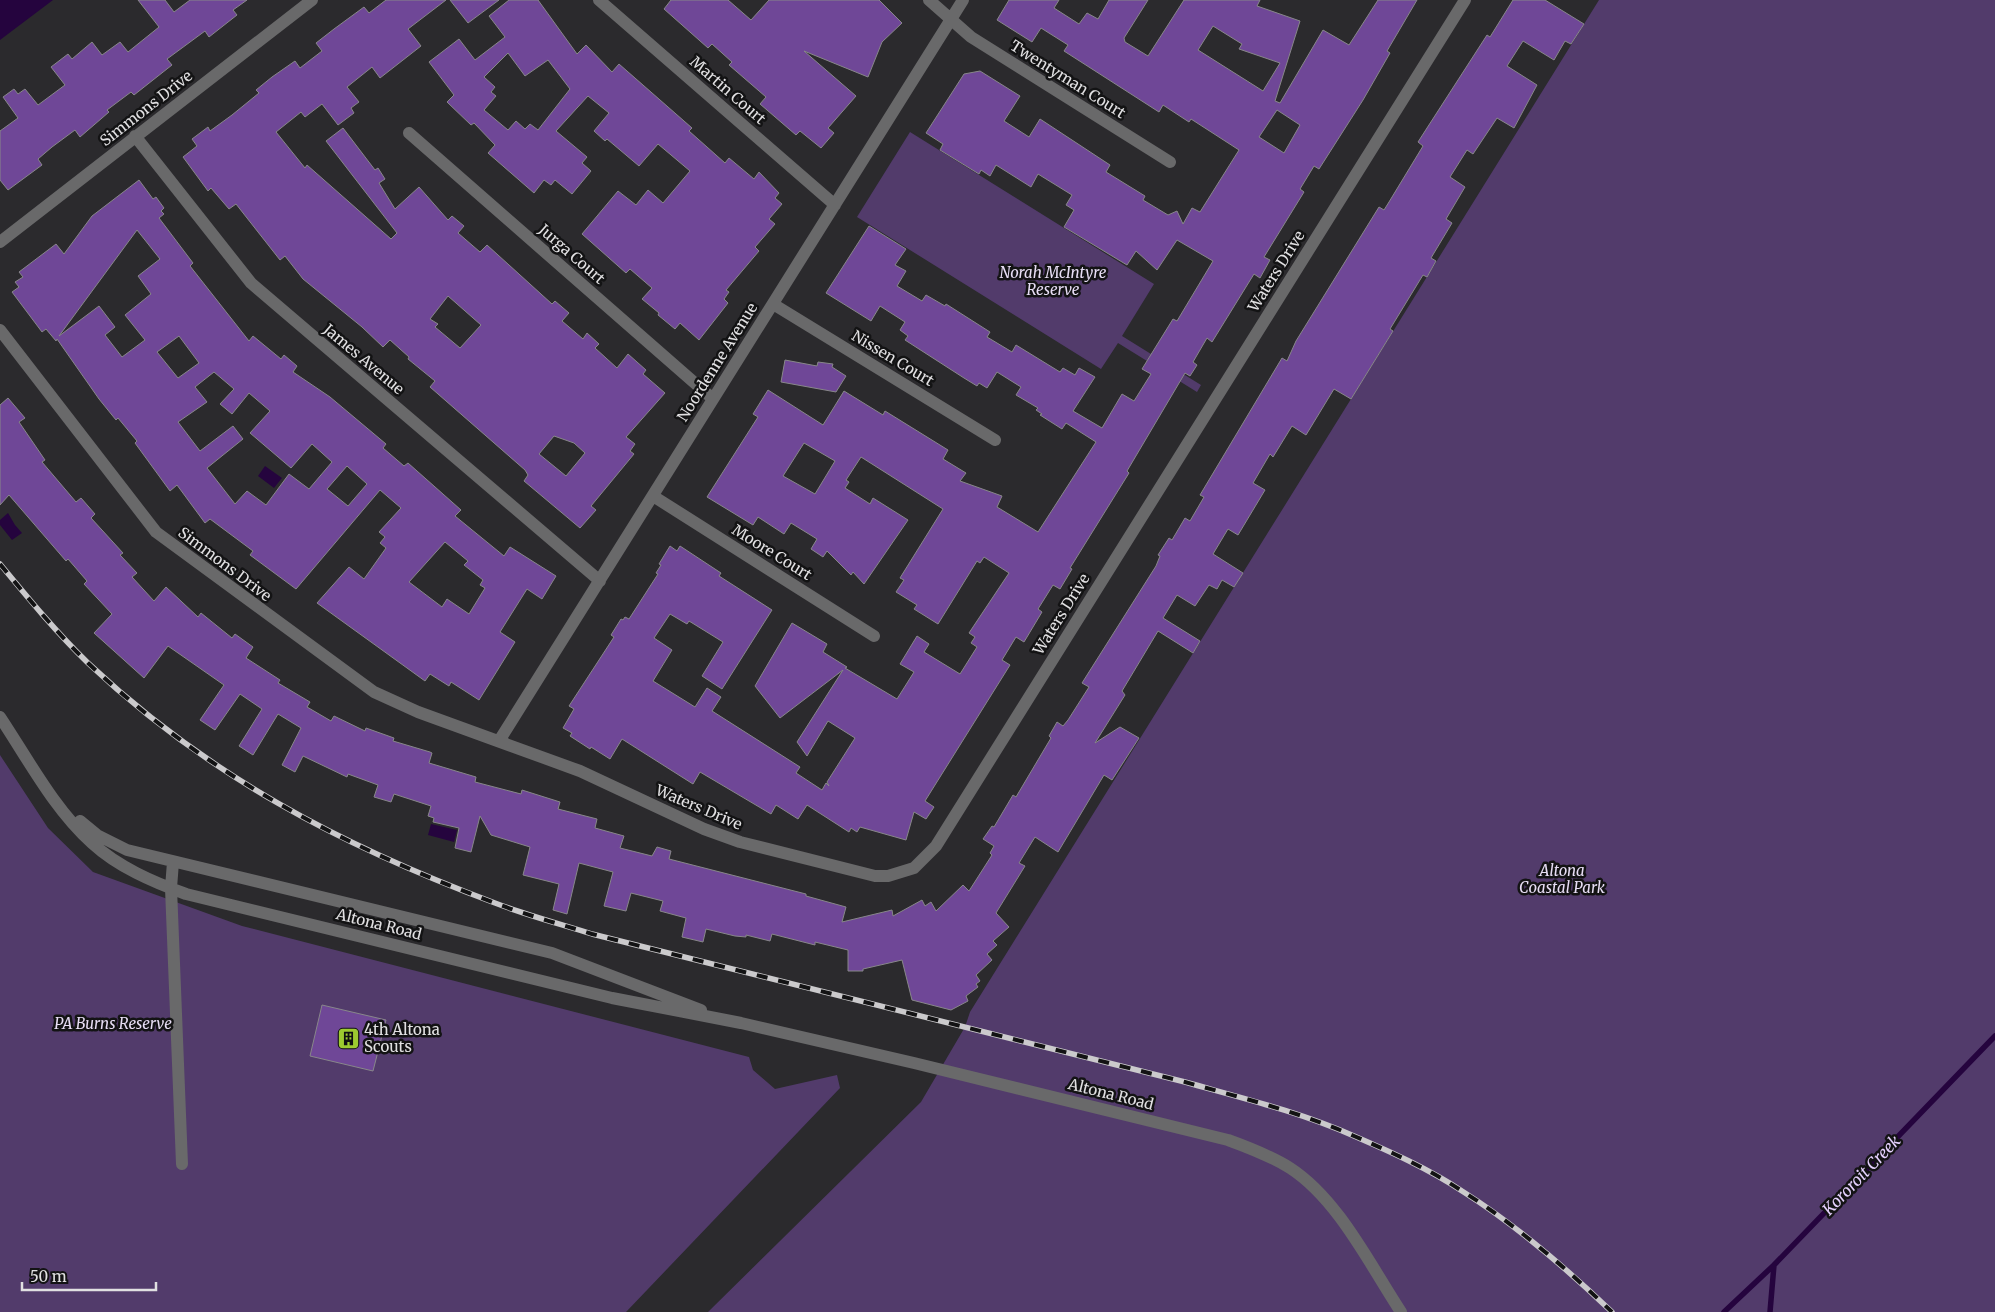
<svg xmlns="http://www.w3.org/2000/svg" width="1995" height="1312" font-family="Merriweather,serif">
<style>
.green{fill:#523b6b}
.water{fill:#25043e}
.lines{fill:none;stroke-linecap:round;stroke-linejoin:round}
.stream{stroke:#25043e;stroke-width:5.5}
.building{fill:#6f4797;stroke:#88878a;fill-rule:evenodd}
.minor{stroke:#69696a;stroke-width:12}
.rail-casing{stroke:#cbcacc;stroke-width:5.5}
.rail{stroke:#131314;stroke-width:4;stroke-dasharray:11;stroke-linecap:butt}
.labels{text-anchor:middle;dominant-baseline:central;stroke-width:5;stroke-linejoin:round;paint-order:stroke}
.street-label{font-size:15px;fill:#e1e0e2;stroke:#131314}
.park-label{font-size:15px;font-style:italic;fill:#e8def5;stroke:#131314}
.poi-label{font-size:15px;fill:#e1e0e2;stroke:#131314;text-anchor:start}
.water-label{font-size:16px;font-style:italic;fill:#e5d1fd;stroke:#131314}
</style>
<rect width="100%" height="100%" fill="#2b2a2d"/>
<path class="green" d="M1599 0H1995V1312H708L921 1102 965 1027 970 1012Z
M910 132 1154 284 1122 336 1201 385 1197 392 1118 343 1101 369 857 217Z
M0 755 48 828 93 872 242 926 749 1057 753 1070 775 1089 837 1075 840 1088 626 1312H0Z"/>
<path class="water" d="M0 0H53L0 40Z
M265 466 282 478 274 488 258 476Z
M8 513 15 525 22 533 12 540 0 525V520Z
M431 824 457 830 454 842 428 835Z"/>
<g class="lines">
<path class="stream" d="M1724 1312 1774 1265 1995 1036
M1770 1312 1774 1265"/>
</g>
<path class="building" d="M138 0H165L174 12 190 0H247L233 10 237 15 209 37 205 31 167 59 172 65 134 95 131 92 107 110 109 112 80 137 75 130 52 147 38 159 42 165 8 190 0 180V131L18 118 3 97 14 89 18 94 25 89 38 105 65 85 51 67 68 54 72 59 92 42 102 55 120 42 128 52 159 27Z
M386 0H446L408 29 421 46 380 78 372 67 347 87 359 102 351 108 354 113 338 125 322 104 305 117 301 112 276 132 305 168 307 165 391 239 397 233 326 141 343 128 375 170 378 168 385 179 379 183 395 209 419 187 448 220 452 216 464 226 458 233 480 252 487 245 552 304 555 301 569 313 562 321 583 339 587 333 599 344 595 348 617 368 628 354 646 370 643 374 665 393 626 437 635 444 630 451 634 454 591 506 596 510 580 528 524 481 528 475 525 470 430 387 435 381 408 359 409 357 390 340 383 347 362 327 303 279 285 256 280 260 236 204 229 209 211 188 208 191 183 157 197 146 192 139 208 127 210 131 232 115 259 93 256 90 272 77 295 61 300 68 322 51 316 43 334 29 364 7 369 13ZM448 296 481 325 460 348 435 327 438 324 430 319ZM554 436 574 443 585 453 566 476 539 454Z
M450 0H499L468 23Z
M509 0H538L577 54 586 45 612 72 619 64 692 128 689 131 725 163 729 158 754 179 759 172 779 193 775 198 782 204 769 219 775 224 755 247 759 251 726 290 729 292 724 299 728 303 699 340 680 323 675 329 658 315 659 313 642 299 652 288 630 269 626 273 582 234 618 191 636 205 648 190 663 203 690 171 658 144 639 166 607 139 605 141 594 131 609 113 588 96 556 131 587 157 582 163 591 171 572 194 555 180 551 185 544 180 534 193 488 153 495 145 474 123 471 125 447 102 454 95 429 62 459 39 475 60 505 37 489 16ZM508 53 525 76 548 60 570 89 538 130 530 124 525 129 516 121 508 130 484 110 496 96 491 92 495 87 484 77Z
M671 0H728L751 20 769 0H879L902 23 882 42 868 77 804 51 856 96 828 128 834 133 821 148 800 131 796 135 760 104 766 97 729 65 732 62 712 44 708 48 664 9Z
M1009 0H1059L1054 8 1079 24 1087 13 1098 19 1109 0H1148L1124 38 1125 42 1148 56 1184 0H1260L1257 6 1300 21 1275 101 1280 103 1323 30 1349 45 1378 0H1417L1387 51 1390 53 1363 100 1319 169 1314 166 1300 189 1304 192 1264 257 1270 260 1260 278 1254 274 1212 342 1207 338 1193 362 1197 365 1190 376 1185 373 1127 471 1129 473 1070 568 1072 569 1060 589 1053 585 1038 609 1042 612 1024 642 1016 637 1002 660 1010 665 925 801 934 807 926 819 914 812 906 840 860 827 857 832 851 828 849 832 807 805 798 819 776 805 771 814 700 772 693 784 622 739 610 759 591 747 590 749 570 736 572 733 563 728 574 709 569 706 614 637 611 635 621 619 623 620 625 617 629 619 638 605 658 574 656 573 661 565 659 564 670 546 677 551 680 546 721 573 719 576 772 610 722 689 702 676 723 642 689 621 687 624 670 614 654 638 672 650 653 681 695 707 707 688 721 697 712 711 800 767 796 773 822 790 826 783 829 786 827 782 855 738 828 721 807 756 797 742 843 670 780 718 755 686 792 623 827 644 823 652 847 667 845 668 897 699 914 672 900 664 917 636 929 644 924 652 960 674 977 647 971 643 975 637 969 633 1009 573 984 557 980 563 977 561 938 624 914 609 917 605 896 592 904 580 900 578 943 509 861 457 846 480 849 482 845 488 870 504 873 498 908 520 864 584 853 572 851 575 827 551 823 557 811 549 817 539 791 523 784 534 758 517 753 525 707 497 758 417 753 414 768 390 823 425 844 391 883 415 885 411 948 450 943 459 966 473 960 481 1002 496 997 507 1038 532 1096 442 1066 423 1062 429 1040 415 1042 414 1036 410 1038 408 1016 395 1021 387 997 372 987 388 979 383 977 386 964 378 905 340 908 336 900 330 905 322 880 306 871 321 826 293 869 226 906 249 895 265 906 271 897 286 922 301 926 295 945 306 946 304 990 332 987 337 1012 352 1016 345 1060 372 1063 368 1075 375 1079 368 1095 377 1073 411 1102 428 1122 394 1134 401 1151 374 1142 369 1173 319 1177 321 1213 261 1177 240 1157 270 1136 251 1127 265 1064 227 1074 210 1066 205 1072 195 1038 174 1031 187 996 165 990 176 981 170 979 174 940 150 943 144 926 133 964 74 980 71 1020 96 1004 121 1029 137 1040 119 1110 165 1106 172 1145 196 1143 200 1168 215 1177 211 1183 224 1192 208 1200 212 1239 150 1191 119 1189 122 1163 105 1159 112 1064 51 1068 45 1041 28 1032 42 997 20ZM1213 26 1242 44 1239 49 1280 63 1263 91 1198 50ZM1277 110 1300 125 1284 153 1259 137ZM804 443 835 461 815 494 783 476Z
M1513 0H1545L1584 24 1571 44 1565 41 1554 60 1523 41 1507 66 1537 85 1514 128 1497 118 1473 154 1467 150 1450 177 1465 187 1446 219 1452 223 1431 258 1436 261 1427 277 1423 275 1390 329 1393 331 1351 399 1334 389 1306 435 1292 426 1273 457 1270 454 1253 483 1265 490 1238 535 1228 529 1213 554 1243 573 1234 587 1222 580 1217 589 1209 585 1195 606 1177 595 1163 618 1200 641 1193 653 1158 631 1122 691 1125 695 1095 743 1120 727 1139 738 1112 780 1104 775 1058 852 1035 837 1019 863 1025 866 996 913 1009 927 993 941 997 945 987 954 992 960 976 975 980 981 976 984 978 987 966 996 968 1001 951 1010 912 1000 902 960 863 969V971H848V950L815 942V945L772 934 770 941 746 935V937L735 936 706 929 703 942 682 937 686 918 660 911 663 901 631 893 626 911 604 906 613 872 579 863 567 914 553 910 559 884 523 875 530 847 491 835 480 816 471 852 455 848 459 828 433 822 434 818 428 816 431 806 394 794 391 802 374 797 378 785 348 774 347 777 303 756 295 772 282 765 301 728 278 714 253 755 239 746 262 709 240 694 215 730 200 720 224 685 168 646 144 678 94 633 112 614 84 584 87 581 68 559 66 561 9 495 0 505V405L8 398 25 418 19 422 45 460 42 462 76 502 81 498 95 514 91 518 123 553 120 555 137 573 132 577 154 601 166 587 198 617 201 613 232 638 235 634 253 647 246 658 280 680 278 683 310 702 307 707 331 721 334 716 365 731 366 728 394 738 393 741 430 752 432 753 429 763 476 777 475 782 521 794 522 790 560 802 558 809 597 819 595 828 624 836 620 848 652 856 657 847 671 851 669 859 806 894V896L846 907 842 922 892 910 893 916 922 900 925 906 931 902 936 911 963 885 969 891 992 855 990 853 994 846 983 839 992 826 994 827 1013 795 1016 797 1051 738 1049 736 1057 722 1063 726 1068 720 1089 687 1082 683 1156 566 1160 556 1158 555 1169 538 1172 540 1185 518 1190 521 1204 497 1200 495 1282 358 1287 361 1296 341 1379 207 1384 210 1389 202 1423 146 1418 142 1427 128 1487 35 1490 37Z
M139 180 153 199 156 197 164 208 161 211 164 214 159 218 193 263 190 266 249 341 253 336 281 359 284 355 297 366 293 372 330 397 386 444 383 448 404 466 408 463 461 510 455 516 504 556 510 547 556 576 542 599 527 589 500 632 515 642 479 700 451 682 449 686 430 674 425 681 317 603 349 567 364 579 386 548 380 543 385 537 379 532 401 508 380 490 296 589 250 555 253 551 210 519 205 523 177 485 170 491 135 443 137 441 118 418 116 420 99 399 57 339 56 341 46 329 42 332 12 292 19 287 15 282 23 277 19 272 56 244 64 254 92 216ZM137 230 160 259 138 276 151 294 125 315 145 340 122 357 105 335 115 327 99 306 59 336ZM179 336 199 363 178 378 157 352ZM214 372 234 389 220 404 232 414 249 393 270 411 250 433 291 468 312 444 332 462 309 489 289 474 266 505 247 491 235 504 207 468 243 439 233 426 200 451 178 422 207 402 195 387ZM347 466 367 484 348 506 327 489ZM445 542 468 561 464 565 483 580 480 585 485 588 469 614 447 599 442 607 409 582Z
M785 360 817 366 818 362 833 364 832 367 846 376 836 392 781 382Z
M322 1005 386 1020 373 1071 310 1056Z"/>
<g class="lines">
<path class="minor" d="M599 0 835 205
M929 0 971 37 1170 162
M409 133 713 399
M135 136 251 283 600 581
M0 242 312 0
M773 304 995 440
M0 330 156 532 374 692 418 712 580 771 704 829 740 842 875 876H888L914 868 936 846 1465 0
M653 496 874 636
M0 717C28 759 54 809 92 843 118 867 153 882 186 894L612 998 741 1023 914 1063 1228 1140C1250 1148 1271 1156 1290 1168 1338 1199 1370 1265 1401 1312
M499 741 963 0
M80 821 97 835 127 850 552 953 701 1010
M173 862 171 888 182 1164"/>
<defs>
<path id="rail" d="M0 564C28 598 56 632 88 663 207 775 342 846 495 903 526 915 560 924 592 934L1185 1082C1242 1098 1300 1112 1354 1136 1391 1152 1429 1169 1462 1191 1516 1225 1566 1268 1612 1312"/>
</defs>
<use href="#rail" class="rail-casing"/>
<use href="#rail" class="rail"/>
</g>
<defs>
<symbol id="building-square" viewBox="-11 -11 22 22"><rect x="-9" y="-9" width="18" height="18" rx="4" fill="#9dca30" stroke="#131314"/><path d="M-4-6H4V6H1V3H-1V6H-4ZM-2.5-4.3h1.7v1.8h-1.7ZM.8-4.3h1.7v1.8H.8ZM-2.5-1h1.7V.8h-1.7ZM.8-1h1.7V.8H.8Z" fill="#111"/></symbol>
</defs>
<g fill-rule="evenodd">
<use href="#building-square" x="336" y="1026" width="25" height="25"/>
</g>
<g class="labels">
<g class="street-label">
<text transform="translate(1068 79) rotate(32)">Twentyman Court</text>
<text transform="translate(728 90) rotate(41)">Martin Court</text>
<text transform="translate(146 108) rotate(-38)">Simmons Drive</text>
<text transform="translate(572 254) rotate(41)">Jurga Court</text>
<text transform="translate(1276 271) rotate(-58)">Waters Drive</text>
<text transform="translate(893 358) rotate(31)">Nissen Court</text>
<text transform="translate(364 359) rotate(40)">James Avenue</text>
<text transform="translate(717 362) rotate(-58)">Noordenne Avenue</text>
<text transform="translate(772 552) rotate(32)">Moore Court</text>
<text transform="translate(225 564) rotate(37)">Simmons Drive</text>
<text transform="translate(1061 614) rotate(-58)">Waters Drive</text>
<text transform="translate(699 807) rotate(23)">Waters Drive</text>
<text transform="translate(379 924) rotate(14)">Altona Road</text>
<text transform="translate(1111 1094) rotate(14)">Altona Road</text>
</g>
<g class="park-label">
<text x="1053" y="272">Norah McIntyre<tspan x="1053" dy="17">Reserve</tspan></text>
<text x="1562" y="870">Altona<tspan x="1562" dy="17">Coastal Park</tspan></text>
<text x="113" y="1023">PA Burns Reserve</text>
</g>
<g class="poi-label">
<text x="364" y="1029">4th Altona<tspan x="364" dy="17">Scouts</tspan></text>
</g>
<g class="water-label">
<text transform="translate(1861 1175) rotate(-46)">Kororoit Creek</text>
</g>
</g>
<path d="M22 1282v8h134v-8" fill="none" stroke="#e1e0e2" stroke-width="2.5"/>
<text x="30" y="1282" font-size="15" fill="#e1e0e2" stroke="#131314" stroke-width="4" paint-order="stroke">50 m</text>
</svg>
